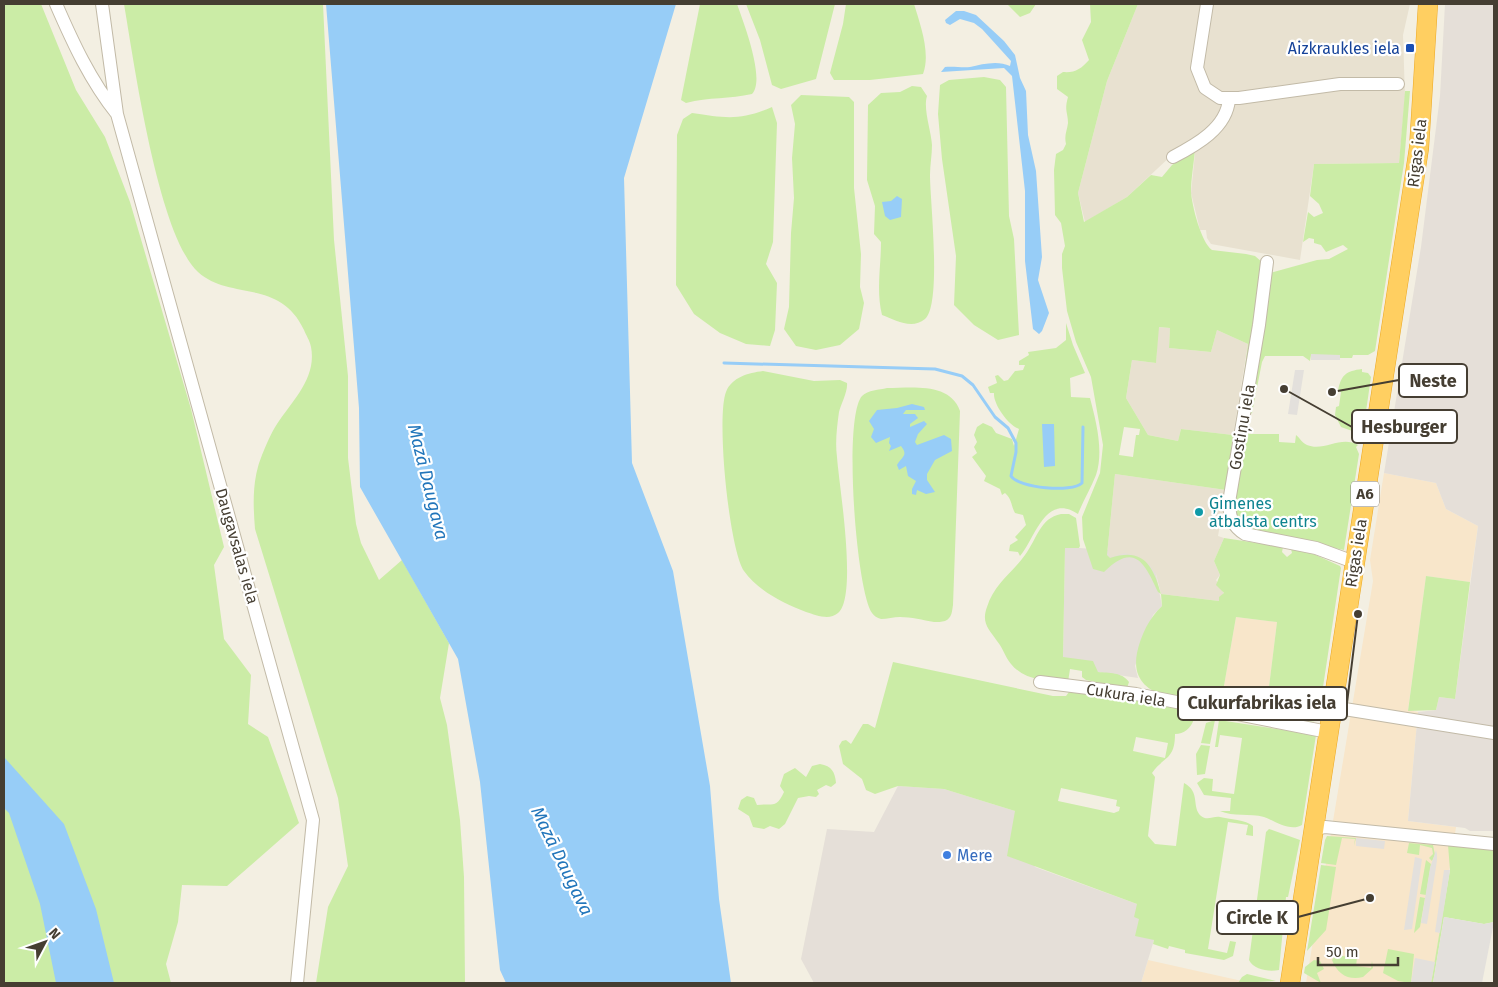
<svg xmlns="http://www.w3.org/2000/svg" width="1498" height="987" font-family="'Fira Sans',sans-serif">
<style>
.residential{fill:#e8e1d0}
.commercial{fill:#f8e6ca}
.industrial{fill:#e5dfd8}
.green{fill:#cbeca6;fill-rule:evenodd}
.parking{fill:#e3e0dc}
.water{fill:#97cdf7}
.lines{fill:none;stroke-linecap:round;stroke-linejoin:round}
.stream{stroke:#97cdf7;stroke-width:3}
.minor-casing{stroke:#c2baa7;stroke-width:14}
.highway-casing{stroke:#eca823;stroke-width:20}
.minor{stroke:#fff;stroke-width:12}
.highway{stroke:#ffcf61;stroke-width:19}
.transit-dot{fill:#1a4fb4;stroke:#fff;stroke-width:2}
.culture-dot{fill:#0f9aa8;stroke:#fff;stroke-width:2}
.shop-dot{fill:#3f7fe0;stroke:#fff;stroke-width:2}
.labels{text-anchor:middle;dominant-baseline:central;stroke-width:4.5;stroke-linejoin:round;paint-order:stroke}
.shield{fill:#fff;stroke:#7d7870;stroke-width:1}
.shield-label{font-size:15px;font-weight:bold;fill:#453e32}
.transit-label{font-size:16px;fill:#164399;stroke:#fff;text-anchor:end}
.street-label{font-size:16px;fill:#453e32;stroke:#fff}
.culture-label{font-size:16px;fill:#0d838f;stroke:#fff;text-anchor:start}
.shop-label{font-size:16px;fill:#366cbe;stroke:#fff;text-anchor:start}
.water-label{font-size:18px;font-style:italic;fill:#2276bb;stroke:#fff}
.leader{fill:none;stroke:#453e32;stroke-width:2}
.callout-dot{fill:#453e32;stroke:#fff;stroke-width:2}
.callout{fill:#fff;stroke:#453e32;stroke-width:2}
.callout-label{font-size:18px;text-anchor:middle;font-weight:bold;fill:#453e32}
</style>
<rect width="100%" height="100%" fill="#f3efe2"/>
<path class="residential" d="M1138 4H1410L1403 35 1405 97 1399 163 1314 164 1300 260 1211 244 1207 238 1206 230H1200L1191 193 1196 143 1172 155 1127 197 1085 222 1078 193 1107 81Z
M1158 327 1170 328 1169 348 1211 352 1217 330 1248 344 1233 435 1181 429 1178 441 1148 435 1126 398 1132 360 1156 363Z
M1115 474 1226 490 1218 536 1224 538 1214 561 1220 575 1216 580 1224 594 1219 601 1161 594 1156 574 1109 558 1107 555Z"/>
<path class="commercial" d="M1384 473 1436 483 1446 509 1478 526 1470 582 1426 576 1408 710 1418 712 1408 821 1456 827 1432 983H1306L1373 581 1370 560Z
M1236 617 1277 622 1268 695 1272 707 1282 716 1218 706 1221 703Z
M1148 960 1251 983H1141Z"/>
<path class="industrial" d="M1445 4H1494V831H1470L1465 828 1408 821 1418 712 1436 710 1439 697 1455 699 1478 526 1446 509 1436 483 1384 473 1421 247 1440 96Z
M1065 547 1108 550 1109 558 1124 553 1130 554 1149 564 1156 574 1162 606 1153 615 1135 666 1138 678 1098 672 1063 658Z
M898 786 944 789 1015 811 1035 867 1137 904 1139 919 1154 940 1141 983H814L801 959 827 829 874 832Z"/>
<path class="green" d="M4 4H41L76 90 105 137 130 202 191 409 224 547 214 565 224 639 251 675 248 724 268 737 299 823 227 886 182 885 178 922 166 964 171 983H4Z
M124 4H323L334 240 348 376V458L356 524 361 543 379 580 402 560 449 643 440 698 447 725 460 820 464 877 465 983H316L328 907 348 866 338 798 255 529C253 504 252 479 262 455 266 445 271 433 277 424 292 401 317 378 311 347 310 341 306 335 304 330 280 278 230 301 198 272 158 235 134 62 124 4Z
M700 4H737C743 21 766 80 752 94 730 99 709 97 686 103L681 100Z
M746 4H835L816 79 781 89 772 85 760 40Z
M846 4H914C920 24 931 53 923 74L870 80H834L830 73 843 24Z
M1007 4H1036L1030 13 1020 17Z
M1090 4H1138L1107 81 1078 193 1084 222 1127 197 1151 175 1162 177 1172 165 1195 149C1194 163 1191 178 1191 192 1192 206 1201 242 1212 250L1246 254 1255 256 1263 263 1243 382 1248 344 1217 330 1211 352 1169 348 1170 328 1159 327 1156 363 1132 360 1126 398 1148 435 1178 441 1181 429 1233 435 1226 490 1115 474 1107 555 1110 558C1143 547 1153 565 1161 594L1219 601V597L1224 593 1216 585 1220 575 1214 561 1224 538 1283 547 1282 552 1287 557 1292 553 1291 549 1309 552 1340 566 1341 568 1318 720C1309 724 1286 720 1278 714 1272 709 1270 702 1268 695L1277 622 1236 617 1221 703 1218 706C1185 700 1128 700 1137 653 1141 635 1149 618 1162 606L1161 594 1158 592C1145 564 1135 541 1104 572L1093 569 1083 539 1082 517 1100 473 1103 445 1091 377 1076 342 1067 311 1062 268V254L1065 246 1061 223 1055 215 1054 170 1056 154 1063 150 1066 144C1064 135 1067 131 1068 123 1068 112 1064 111 1068 97L1057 89V76L1063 72C1075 73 1081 69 1089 60L1082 40 1091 22ZM1124 427 1140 429 1139 435H1136L1133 457 1119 455Z
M984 77 1000 80 1006 87 1009 216 1014 239 1019 335 998 340 974 325 954 305 956 256 942 159 938 114 940 85 949 80Z
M912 86 921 87 927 96C923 109 931 130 932 145 932 155 930 165 930 175 930 200 942 304 925 319 912 330 895 320 882 315 876 291 881 266 881 242L874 234 875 206 867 180 868 105 881 93 900 92Z
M1405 91H1410L1404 163 1375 351 1368 355H1353L1352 358H1340V355H1311L1310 361 1303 356H1265L1262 362 1252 413 1249 415 1270 273 1317 260 1329 259 1348 249 1343 245 1326 252 1321 245 1314 243V239L1309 238 1303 242 1308 212 1314 217 1323 213 1319 204 1310 196 1314 164 1399 163Z
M801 95 849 97 854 102V188L861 254 860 287 864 303 859 329 840 345 816 350 796 346 784 329 789 307 791 233 794 198 792 158 795 124 791 105Z
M772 107 777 123 773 242 766 264 777 283 775 330 770 346 746 344 720 333 694 314 676 285 677 135 683 119 692 113C725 118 741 121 772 107Z
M1066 323 1073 345 1085 373 1070 378 1071 397 1090 398C1096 421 1104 451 1096 475 1091 488 1083 501 1078 514 1045 492 1035 539 1020 556L1018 552 1009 551 1010 545 1018 540 1015 537 1026 525 1023 515 1015 513C1011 506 1012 499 1005 493L1002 495 1000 489 984 481 986 476 972 457 977 453 974 447 977 442 974 435 977 427 983 423 992 427 996 433 1012 439 1014 446 1019 429C1008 425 993 404 994 393H990L988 387 997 383 995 376 998 375 1004 381 1008 380 1015 371 1023 370 1025 365H1019V361L1029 355 1028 352 1056 348 1066 340Z
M1362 369V372L1368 373 1371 377 1364 425 1358 433 1341 427 1335 415 1336 407 1339 406 1341 392 1338 391C1341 375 1346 371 1362 369Z
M763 371 814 381 840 380 847 383C848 391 841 404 839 412 837 426 835 443 837 457 839 485 858 597 838 613 829 621 816 615 806 612 784 604 757 590 744 571 729 549 716 417 726 392 732 377 748 373 763 371Z
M887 388C912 388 950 382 960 411L953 605C952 611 952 618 945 621 942 622 937 622 934 622 923 620 911 617 900 617 894 617 887 619 881 619 877 618 874 616 872 613 856 590 843 417 862 396 868 390 879 390 887 388Z
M1248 426 1249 434H1279V442L1295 443 1296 435C1300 438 1302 443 1307 445 1324 452 1341 435 1358 445L1356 447 1359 454 1344 550 1248 530C1239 522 1236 516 1233 504Z
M1061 514H1069L1076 518 1080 546 1079 548H1065L1063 657 1093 661 1098 672C1109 673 1122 672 1129 682L1127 688 1086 680 1082 677V671L1070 669 1068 682C1047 681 1025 681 1011 664 1005 657 1003 648 997 641 989 629 981 623 987 607 994 584 1012 573 1025 555 1037 539 1040 518 1061 514Z
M1426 576 1470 582 1455 699 1439 697 1436 710 1408 711Z
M893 662 1053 696H1066L1069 692 1149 701 1189 712 1194 719C1191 728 1184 734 1175 734 1175 760 1164 756 1152 773L1155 777 1148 836 1155 844 1176 846 1184 783C1201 792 1191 807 1201 816 1207 821 1213 816 1220 817 1229 819 1246 820 1253 826V836L1246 835 1248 825 1228 822 1208 949 1227 953 1230 941 1236 942 1233 956 1224 960 1185 953V950L1169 946 1168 949 1153 944 1154 940 1135 936 1139 919 1134 917 1137 904 1007 856 1015 811 944 789 898 786 875 794 866 790 862 779 843 764 839 746 842 741 846 740 851 744 863 724H868L875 728ZM1136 737 1168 743 1165 758 1133 751ZM1061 788 1117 800 1116 806 1120 807 1119 811 1114 813 1058 801Z
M1215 720 1210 744 1201 743 1206 723Z
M1219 720 1316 735 1302 825C1290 832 1275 821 1264 817 1250 813 1233 817 1220 811H1230L1231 798 1204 795 1197 783 1204 778 1213 779 1212 791 1234 794 1242 738 1220 735 1218 747H1215Z
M1201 745 1210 746 1205 774 1197 775 1196 754Z
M820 764C832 766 835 772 836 783L831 787 826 785 817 790 819 794 816 797 809 796 798 798 785 824 779 829 770 826 764 829 753 827 749 816 738 809 741 800 747 796 754 798 757 805C773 803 776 809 784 792L780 786 784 774 795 768 806 777 812 766Z
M1269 829 1300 840 1288 897H1286L1279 970C1269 972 1254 970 1249 960L1266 832Z
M1327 836 1356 838 1354 846 1355 839 1342 838 1336 865 1321 863 1325 840Z
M1409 843 1433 845 1435 855 1432 861 1429 858 1433 854 1432 848 1420 845 1419 855 1407 853Z
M1448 845 1494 849V922L1484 924 1444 917 1433 983H1431L1450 870Z
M1426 860 1431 864 1426 895 1420 894Z
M1321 865 1336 867 1326 930 1307 951Z
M1420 897 1425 898 1420 927 1414 933Z
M1388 949 1414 954 1411 983 1398 981 1383 973Z
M1336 955 1357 958 1356 966 1371 968 1372 961 1373 968 1363 977C1349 981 1337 974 1332 960Z
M1314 960 1320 961 1324 969 1317 973 1321 983 1304 973 1305 967Z
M1247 974 1276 981 1238 983 1242 977Z"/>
<path class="parking" d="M1311 354 1340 355V360H1311Z
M1295 370H1304L1297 415 1288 414Z
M1356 838 1385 841 1384 849 1356 846Z
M1436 850 1437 854V860L1436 867 1427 924 1421 923 1430 868Z
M1415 857 1422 859 1412 929 1404 930Z
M1444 870H1450L1440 933 1435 932Z
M1444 917 1484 924 1494 922 1482 983H1433Z
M1415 958 1435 962 1431 983H1411Z"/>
<path class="water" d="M326 4H676L624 178 632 463 673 571 710 786 719 899 731 983H506L500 970 480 782 458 659 360 487 359 408Z
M956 11H964L976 15 1004 41 1015 55 1020 78 1026 91 1028 135 1036 171 1042 257 1038 280 1049 313 1042 331 1039 334 1033 329 1025 261V191L1012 76 1004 68 941 72 945 67C953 66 963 68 970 67 982 64 998 60 1010 66L1011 61 982 29 974 23 960 19 950 25 946 23 945 20Z
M897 196 902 199 901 217 890 220 885 216 882 202 891 201Z
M912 404 924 407 925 410H906L903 414H915L918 418 910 424V427L924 421 927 424 918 434 915 442 917 445 944 435 951 439 952 451 935 460 927 474V480L935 492 926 494 917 490 916 495 912 494V489L916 481 908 476 906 466 899 470 897 465C901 457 909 456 901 446L889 451 891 446 889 443 890 437 876 443 871 437 874 429 869 421 877 410 897 408Z
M1042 424H1054L1055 466 1044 467Z
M4 757 64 824 96 909 114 983H56L40 904 9 813 4 808Z"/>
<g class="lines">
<path class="stream" d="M724 363 935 369 962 376 973 385 995 417 1008 428 1016 443V452L1011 476C1019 488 1072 493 1082 483L1083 427"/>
<defs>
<path id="minor" d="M56 4C73 43 90 80 117 114L313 820 297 983
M102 4 117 114
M1207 4 1197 68 1205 88 1220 98H1239L1340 84H1398
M1173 157C1196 145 1227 128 1229 99
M1267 262 1259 325 1229 502C1229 517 1233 527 1245 534L1316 548 1354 562
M1040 682 1136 694 1328 732
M1332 707 1494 733
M1313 830 1325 827 1494 844"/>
<path id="highway" d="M1290 983 1419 148 1428 4"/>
</defs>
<use href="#minor" class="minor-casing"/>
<use href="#highway" class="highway-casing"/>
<use href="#minor" class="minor"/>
<use href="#highway" class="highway"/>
</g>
<rect class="transit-dot" x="1405" y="43" width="10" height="10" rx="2.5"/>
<circle class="culture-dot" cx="1199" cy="512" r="5"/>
<circle class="shop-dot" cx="947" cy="855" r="5"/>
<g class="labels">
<rect class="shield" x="1351" y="481.5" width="28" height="25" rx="4"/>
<g class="shield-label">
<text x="1365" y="494">A6</text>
</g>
<g class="transit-label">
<text x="1400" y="48">Aizkraukles iela</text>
</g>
<g class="street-label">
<text transform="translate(1417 153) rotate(-83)">Rīgas iela</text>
<text transform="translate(1242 427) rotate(-80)">Gostiņu iela</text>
<text transform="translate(237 546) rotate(74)">Daugavsalas iela</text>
<text transform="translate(1356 553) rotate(-81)">Rīgas iela</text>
<text transform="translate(1126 695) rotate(9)">Cukura iela</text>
</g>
<g class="culture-label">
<text x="1209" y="503">Ģimenes<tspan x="1209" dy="18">atbalsta centrs</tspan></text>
</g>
<g class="shop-label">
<text x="957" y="855">Mere</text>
</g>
<g class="water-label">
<text transform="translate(428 482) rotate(76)">Mazā Daugava</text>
<text transform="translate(562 861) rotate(64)">Mazā Daugava</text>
</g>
</g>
<path class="leader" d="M1332 392L1399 380M1284 389L1352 427M1358 614L1347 703M1370 898L1298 917"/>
<g class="callout-dot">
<circle cx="1332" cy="392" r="5"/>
<circle cx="1284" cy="389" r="5"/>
<circle cx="1358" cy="614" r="5"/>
<circle cx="1370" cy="898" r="5"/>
</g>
<g class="callout">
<rect x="1399" y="364" width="68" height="33" rx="5"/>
<rect x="1352" y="410" width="105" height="33" rx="5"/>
<rect x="1178" y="687" width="169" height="33" rx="5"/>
<rect x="1217" y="901" width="81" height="33" rx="5"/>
</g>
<g class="callout-label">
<text x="1433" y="387">Neste</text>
<text x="1404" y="433">Hesburger</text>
<text x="1262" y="709">Cukurfabrikas iela</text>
<text x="1257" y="924">Circle K</text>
</g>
<rect width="1498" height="987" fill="none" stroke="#453e32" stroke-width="10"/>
<g transform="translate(45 942) rotate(49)" stroke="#ffffff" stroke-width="4" paint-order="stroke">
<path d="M0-4L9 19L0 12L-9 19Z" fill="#453e32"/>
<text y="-8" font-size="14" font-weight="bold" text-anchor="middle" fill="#453e32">N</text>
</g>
<path d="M1318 957v8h80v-8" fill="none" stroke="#453e32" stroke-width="2.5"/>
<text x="1326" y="957" font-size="15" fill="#453e32" stroke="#ffffff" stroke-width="4" paint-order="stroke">50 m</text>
</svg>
